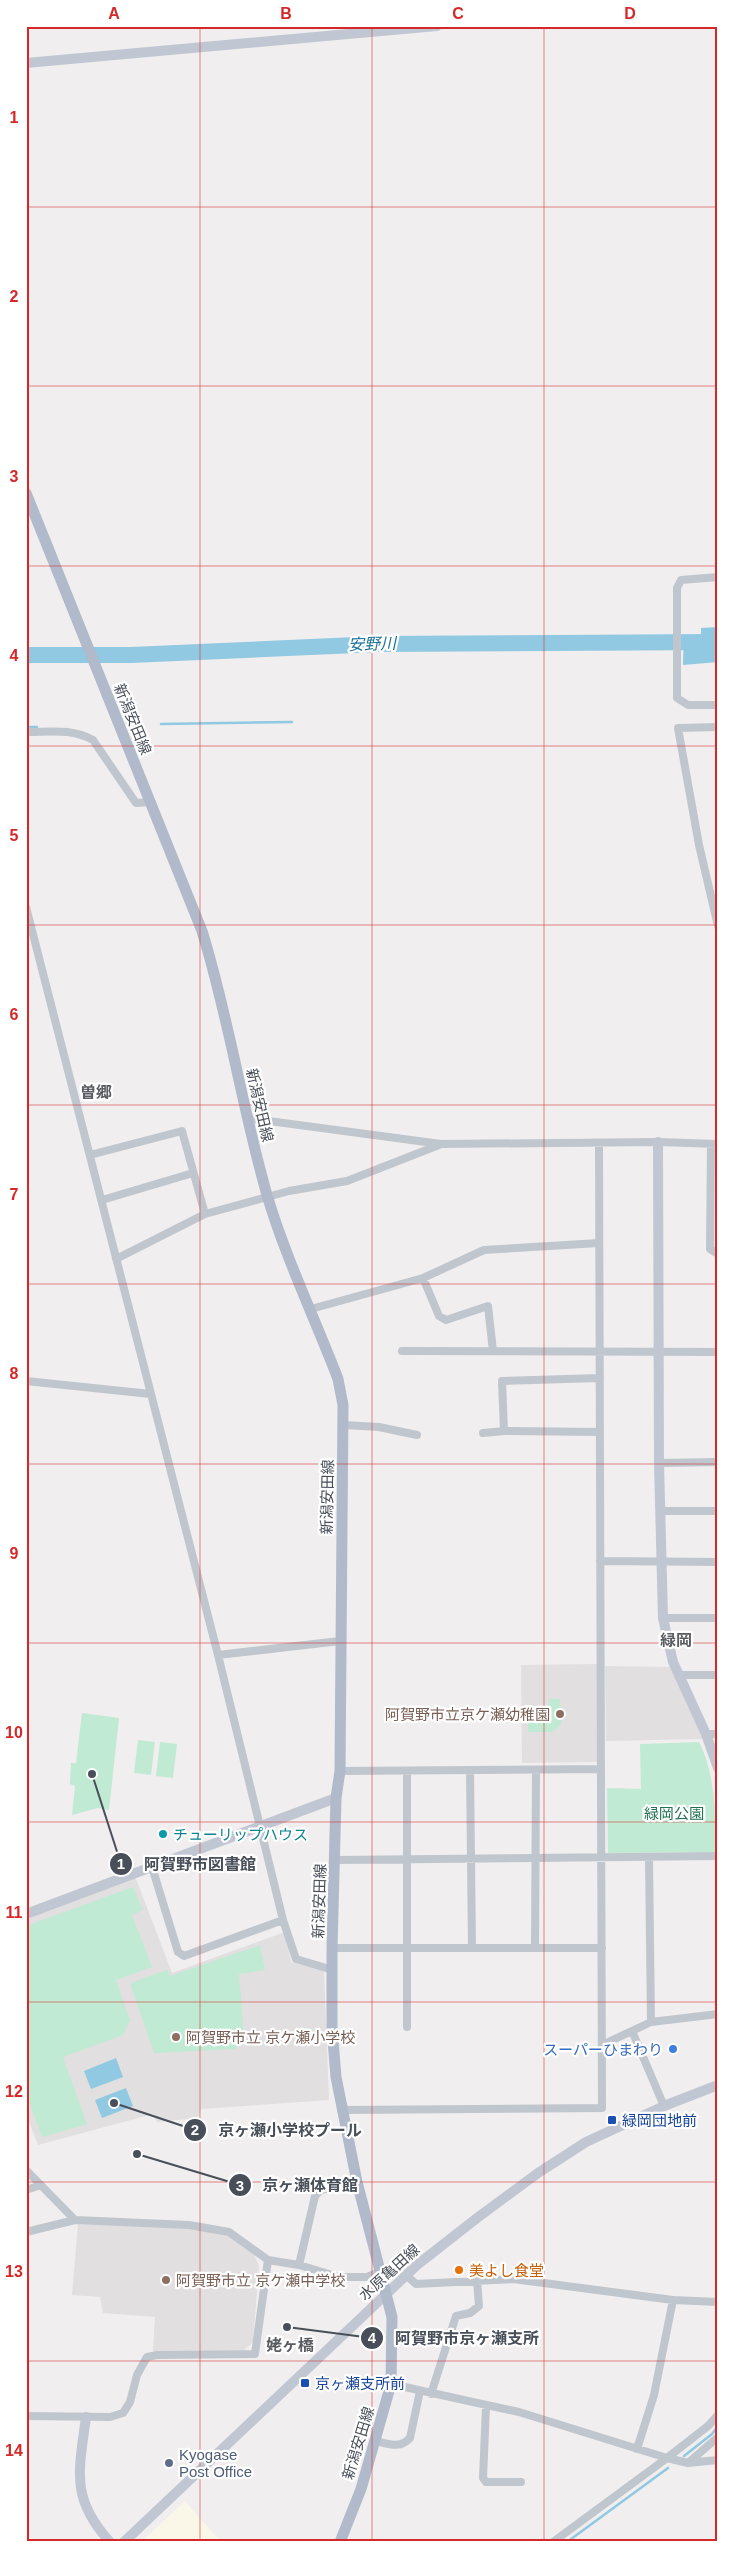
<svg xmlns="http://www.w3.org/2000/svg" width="744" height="2568" font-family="Helvetica,'Noto Sans JP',sans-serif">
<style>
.commercial{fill:#faf6e8}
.education{fill:#e1dfdf}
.green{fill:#c0ead4}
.water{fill:#91c9e2}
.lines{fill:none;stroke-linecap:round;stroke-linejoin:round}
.stream{stroke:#91c9e2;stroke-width:2.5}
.river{stroke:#91c9e2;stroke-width:16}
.street{stroke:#c0c6ce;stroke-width:8}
.secondary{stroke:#c0c7d3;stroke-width:10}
.primary{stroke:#b0baca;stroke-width:11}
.grid{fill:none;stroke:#d62828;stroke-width:1;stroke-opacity:0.55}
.education-dot{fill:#8d6e63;stroke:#fff;stroke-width:2}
.culture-dot{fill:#0f9aa8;stroke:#fff;stroke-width:2}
.shop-dot{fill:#3f7fe0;stroke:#fff;stroke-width:2}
.transit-dot{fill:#1a4fb4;stroke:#fff;stroke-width:2}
.food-dot{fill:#e8710a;stroke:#fff;stroke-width:2}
.service-dot{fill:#5c6f8a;stroke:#fff;stroke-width:2}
.labels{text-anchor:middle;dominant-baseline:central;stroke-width:4.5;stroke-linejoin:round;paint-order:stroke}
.street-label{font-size:15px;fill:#484f59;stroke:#fff}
.education-label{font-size:15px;fill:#785e54;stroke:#fff;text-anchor:start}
.park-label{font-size:15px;fill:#207352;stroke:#fff}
.culture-label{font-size:15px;fill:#0d838f;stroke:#fff;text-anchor:start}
.shop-label{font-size:15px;fill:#366cbe;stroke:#fff;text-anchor:end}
.transit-label{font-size:15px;fill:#164399;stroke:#fff;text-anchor:start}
.food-label{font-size:15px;fill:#c56008;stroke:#fff;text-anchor:start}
.service-label{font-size:15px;fill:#4e5e75;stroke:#fff;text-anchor:start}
.water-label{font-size:16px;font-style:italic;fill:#1a7199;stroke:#fff}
.neighbourhood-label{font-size:16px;font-weight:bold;fill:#5b5d62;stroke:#fff}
.leader{fill:none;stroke:#484f59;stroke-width:2}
.callout-dot{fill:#484f59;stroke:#fff;stroke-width:2}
.mark-label{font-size:15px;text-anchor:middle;font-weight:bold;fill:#fff}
.callout-label{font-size:16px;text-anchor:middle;font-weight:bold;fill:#484f59;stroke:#fff;stroke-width:4.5;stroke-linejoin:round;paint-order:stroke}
.neatline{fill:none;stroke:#d62828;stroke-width:2}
.grid-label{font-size:16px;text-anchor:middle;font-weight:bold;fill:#d62828}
</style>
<rect width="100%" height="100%" fill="#f0eeee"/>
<path class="commercial" d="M185 2501 221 2542H143V2540Z"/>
<path class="education" d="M597 1664 598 1762 522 1763 521 1665Z
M605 1666 672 1667 703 1739 606 1741Z
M135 1876 172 1973 285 1932 291 1962 324 1971 329 2100 201 2109 198 2118 157 2122 153 2114 38 2145 26 2114V1918Z
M78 2224 198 2228 233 2235 253 2251 259 2266 253 2342 244 2350 153 2351 155 2317 103 2313 100 2297 72 2295Z"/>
<path class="green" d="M549 1699H560L561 1724 553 1732H528V1711L548 1709Z
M82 1713 119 1718 109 1810 98 1808 72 1815 75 1786 70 1784 71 1763H76Z
M138 1740 155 1742 151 1775 134 1773Z
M160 1742 177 1744 173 1778 156 1776Z
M699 1742C716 1775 715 1816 717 1852L608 1853 607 1788 641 1789 640 1744Z
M133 1887 143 1910 132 1915 152 1967 116 1980 130 2021 123 2035 63 2057 87 2124 42 2137 26 2094V1926Z
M260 1945 265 1970 239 1974 244 2037 236 2049 154 2053 130 1983 167 1970 170 1976Z"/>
<path class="water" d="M718 627V662L683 665C684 646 681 640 701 634V628Z
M116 2058 123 2077 91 2089 84 2071Z
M126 2088 133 2106 102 2118 95 2100Z"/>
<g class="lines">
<path class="stream" d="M161 724 292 722
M26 727H37
M684 2456 712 2434 718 2426
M567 2542 668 2468"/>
<path class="river" d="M26 655H131L379 644 718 642"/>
<path class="street" d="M718 577 681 580 677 588V698L688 705H718
M718 727 678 728 699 845 718 926
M26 732C49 732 72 728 93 740L136 803 150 802
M26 907 218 1655 283 1920 296 1959 333 1970
M247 1118 441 1144 658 1142 718 1144
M711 1144 710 1249 718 1254
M90 1155 182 1131 205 1214
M102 1200 193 1173
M116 1259 205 1214 289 1191 347 1181 439 1145
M423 1278 439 1316 446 1320 488 1306 493 1351
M311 1309 423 1278 484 1250 599 1243
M402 1351 718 1352
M26 1381 151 1394
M344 1425 379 1427 417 1435
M504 1431 502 1381 600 1378
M483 1433 504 1431 600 1432
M659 1463 718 1462
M660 1511H718
M600 1561 718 1562
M663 1618H718
M218 1655 340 1641
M678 1675H718
M706 1734H718
M470 1770 472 1948
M340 1771 601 1769
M407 1771V2027
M649 1857 651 2022
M335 1860 718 1856
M152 1867 178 1952 184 1956 283 1920
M332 1948H602
M535 1948 536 1770
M632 2031 664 2106
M602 2045 651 2022 718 2014
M341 2110 602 2108 599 1143
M26 2170 75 2220
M26 2190 41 2185
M26 2232 75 2220 189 2225 229 2232 268 2260 299 2265 339 2277H367L379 2272
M299 2265 315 2196 321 2190 357 2182
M406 2275 416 2284 513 2279 673 2300 718 2302
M391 2384 519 2412 667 2458 688 2463 718 2460
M431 2394 456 2316 470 2313 479 2306 477 2280
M486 2406 483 2478 486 2482H521
M26 2416 110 2417 123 2413 130 2402 137 2375 147 2357 157 2355 255 2354 268 2260
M376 2441C389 2444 400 2449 410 2438L420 2391
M637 2449 654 2395 673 2300
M688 2463 718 2437
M553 2542 667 2458 708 2426 718 2415"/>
<path class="secondary" d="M26 63 437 26
M658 1142 659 1463 663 1618 673 1662 706 1734 718 1768
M26 1914 336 1798
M86 2417C79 2471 70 2498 110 2542
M124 2542 417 2265 477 2218 538 2173 586 2142 664 2106 718 2085"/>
<path class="primary" d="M26 493 202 931C229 1018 242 1108 267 1195 285 1256 315 1319 338 1379L343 1405 340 1771 336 1798 332 1948V2028L336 2077 357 2182 392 2317 391 2384 361 2489 340 2542"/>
</g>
<path class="grid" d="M200 26V2542M372 26V2542M544 26V2542M26 207H718M26 386H718M26 566H718M26 746H718M26 925H718M26 1105H718M26 1284H718M26 1464H718M26 1643H718M26 1822H718M26 2002H718M26 2182H718M26 2361H718"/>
<g class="education-dot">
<circle cx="560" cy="1714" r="5"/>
<circle cx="176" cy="2037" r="5"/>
<circle cx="166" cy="2280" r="5"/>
</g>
<circle class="culture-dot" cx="163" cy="1834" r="5"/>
<circle class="shop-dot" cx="673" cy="2049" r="5"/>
<g class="transit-dot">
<rect x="607" y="2115" width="10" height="10" rx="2.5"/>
<rect x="300" y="2378" width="10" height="10" rx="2.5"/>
</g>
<circle class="food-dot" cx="459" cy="2270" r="5"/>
<circle class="service-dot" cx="169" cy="2463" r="5"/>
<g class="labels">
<g class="street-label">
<text transform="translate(133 719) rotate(68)">新潟安田線</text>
<text transform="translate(260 1105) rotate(77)">新潟安田線</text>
<text transform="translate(327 1497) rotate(-89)">新潟安田線</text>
<text transform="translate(319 1901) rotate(-88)">新潟安田線</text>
<text transform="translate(389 2272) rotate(-42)">水原亀田線</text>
<text transform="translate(358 2443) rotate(-73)">新潟安田線</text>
</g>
<g class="education-label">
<text x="550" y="1714" text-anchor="end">阿賀野市立京ケ瀬幼稚園</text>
<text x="186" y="2037">阿賀野市立 京ケ瀬小学校</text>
<text x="176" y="2280">阿賀野市立 京ケ瀬中学校</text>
</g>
<g class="park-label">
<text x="674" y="1813">緑岡公園</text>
</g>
<g class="culture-label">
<text x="173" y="1834">チューリップハウス</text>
</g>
<g class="shop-label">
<text x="663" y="2049">スーパーひまわり</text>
</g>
<g class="transit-label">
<text x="622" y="2120">緑岡団地前</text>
<text x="315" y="2383">京ヶ瀬支所前</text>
</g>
<g class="food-label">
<text x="469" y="2270">美よし食堂</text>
</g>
<g class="service-label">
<text x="179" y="2454">Kyogase<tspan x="179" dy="17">Post Office</tspan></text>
</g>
<g class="water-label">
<text transform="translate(372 644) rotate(-2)">安野川</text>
</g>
<g class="neighbourhood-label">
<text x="96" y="1092">曽郷</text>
<text x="676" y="1640">緑岡</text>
<text x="290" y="2345">姥ヶ橋</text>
</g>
</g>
<path class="leader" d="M92 1774L121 1864M114 2103L195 2130M137 2154L240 2185M287 2327L372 2338"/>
<g class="callout-dot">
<circle cx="92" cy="1774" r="5"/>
<circle cx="114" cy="2103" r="5"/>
<circle cx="137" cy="2154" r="5"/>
<circle cx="287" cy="2327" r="5"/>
<circle cx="121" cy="1864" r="12"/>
<circle cx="195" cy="2130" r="12"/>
<circle cx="240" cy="2185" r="12"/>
<circle cx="372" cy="2338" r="12"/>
</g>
<g class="mark-label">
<text x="121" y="1869">1</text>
<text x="195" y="2135">2</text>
<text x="240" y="2191">3</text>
<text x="372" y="2343">4</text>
</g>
<g class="callout-label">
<text x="200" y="1870">阿賀野市図書館</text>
<text x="290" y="2136">京ヶ瀬小学校プール</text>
<text x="310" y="2191">京ヶ瀬体育館</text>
<text x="467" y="2344">阿賀野市京ヶ瀬支所</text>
</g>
<rect width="744" height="2568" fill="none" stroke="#ffffff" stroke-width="55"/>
<rect x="28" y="28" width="688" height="2512" class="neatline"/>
<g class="grid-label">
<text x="114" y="19">A</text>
<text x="286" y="19">B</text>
<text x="458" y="19">C</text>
<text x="630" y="19">D</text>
<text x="14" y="123">1</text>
<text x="14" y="302">2</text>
<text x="14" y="482">3</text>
<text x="14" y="661">4</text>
<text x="14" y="841">5</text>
<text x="14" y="1020">6</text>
<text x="14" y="1200">7</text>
<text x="14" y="1379">8</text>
<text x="14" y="1559">9</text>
<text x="14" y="1738">10</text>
<text x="14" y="1918">11</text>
<text x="14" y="2097">12</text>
<text x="14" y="2277">13</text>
<text x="14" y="2456">14</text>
</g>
</svg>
